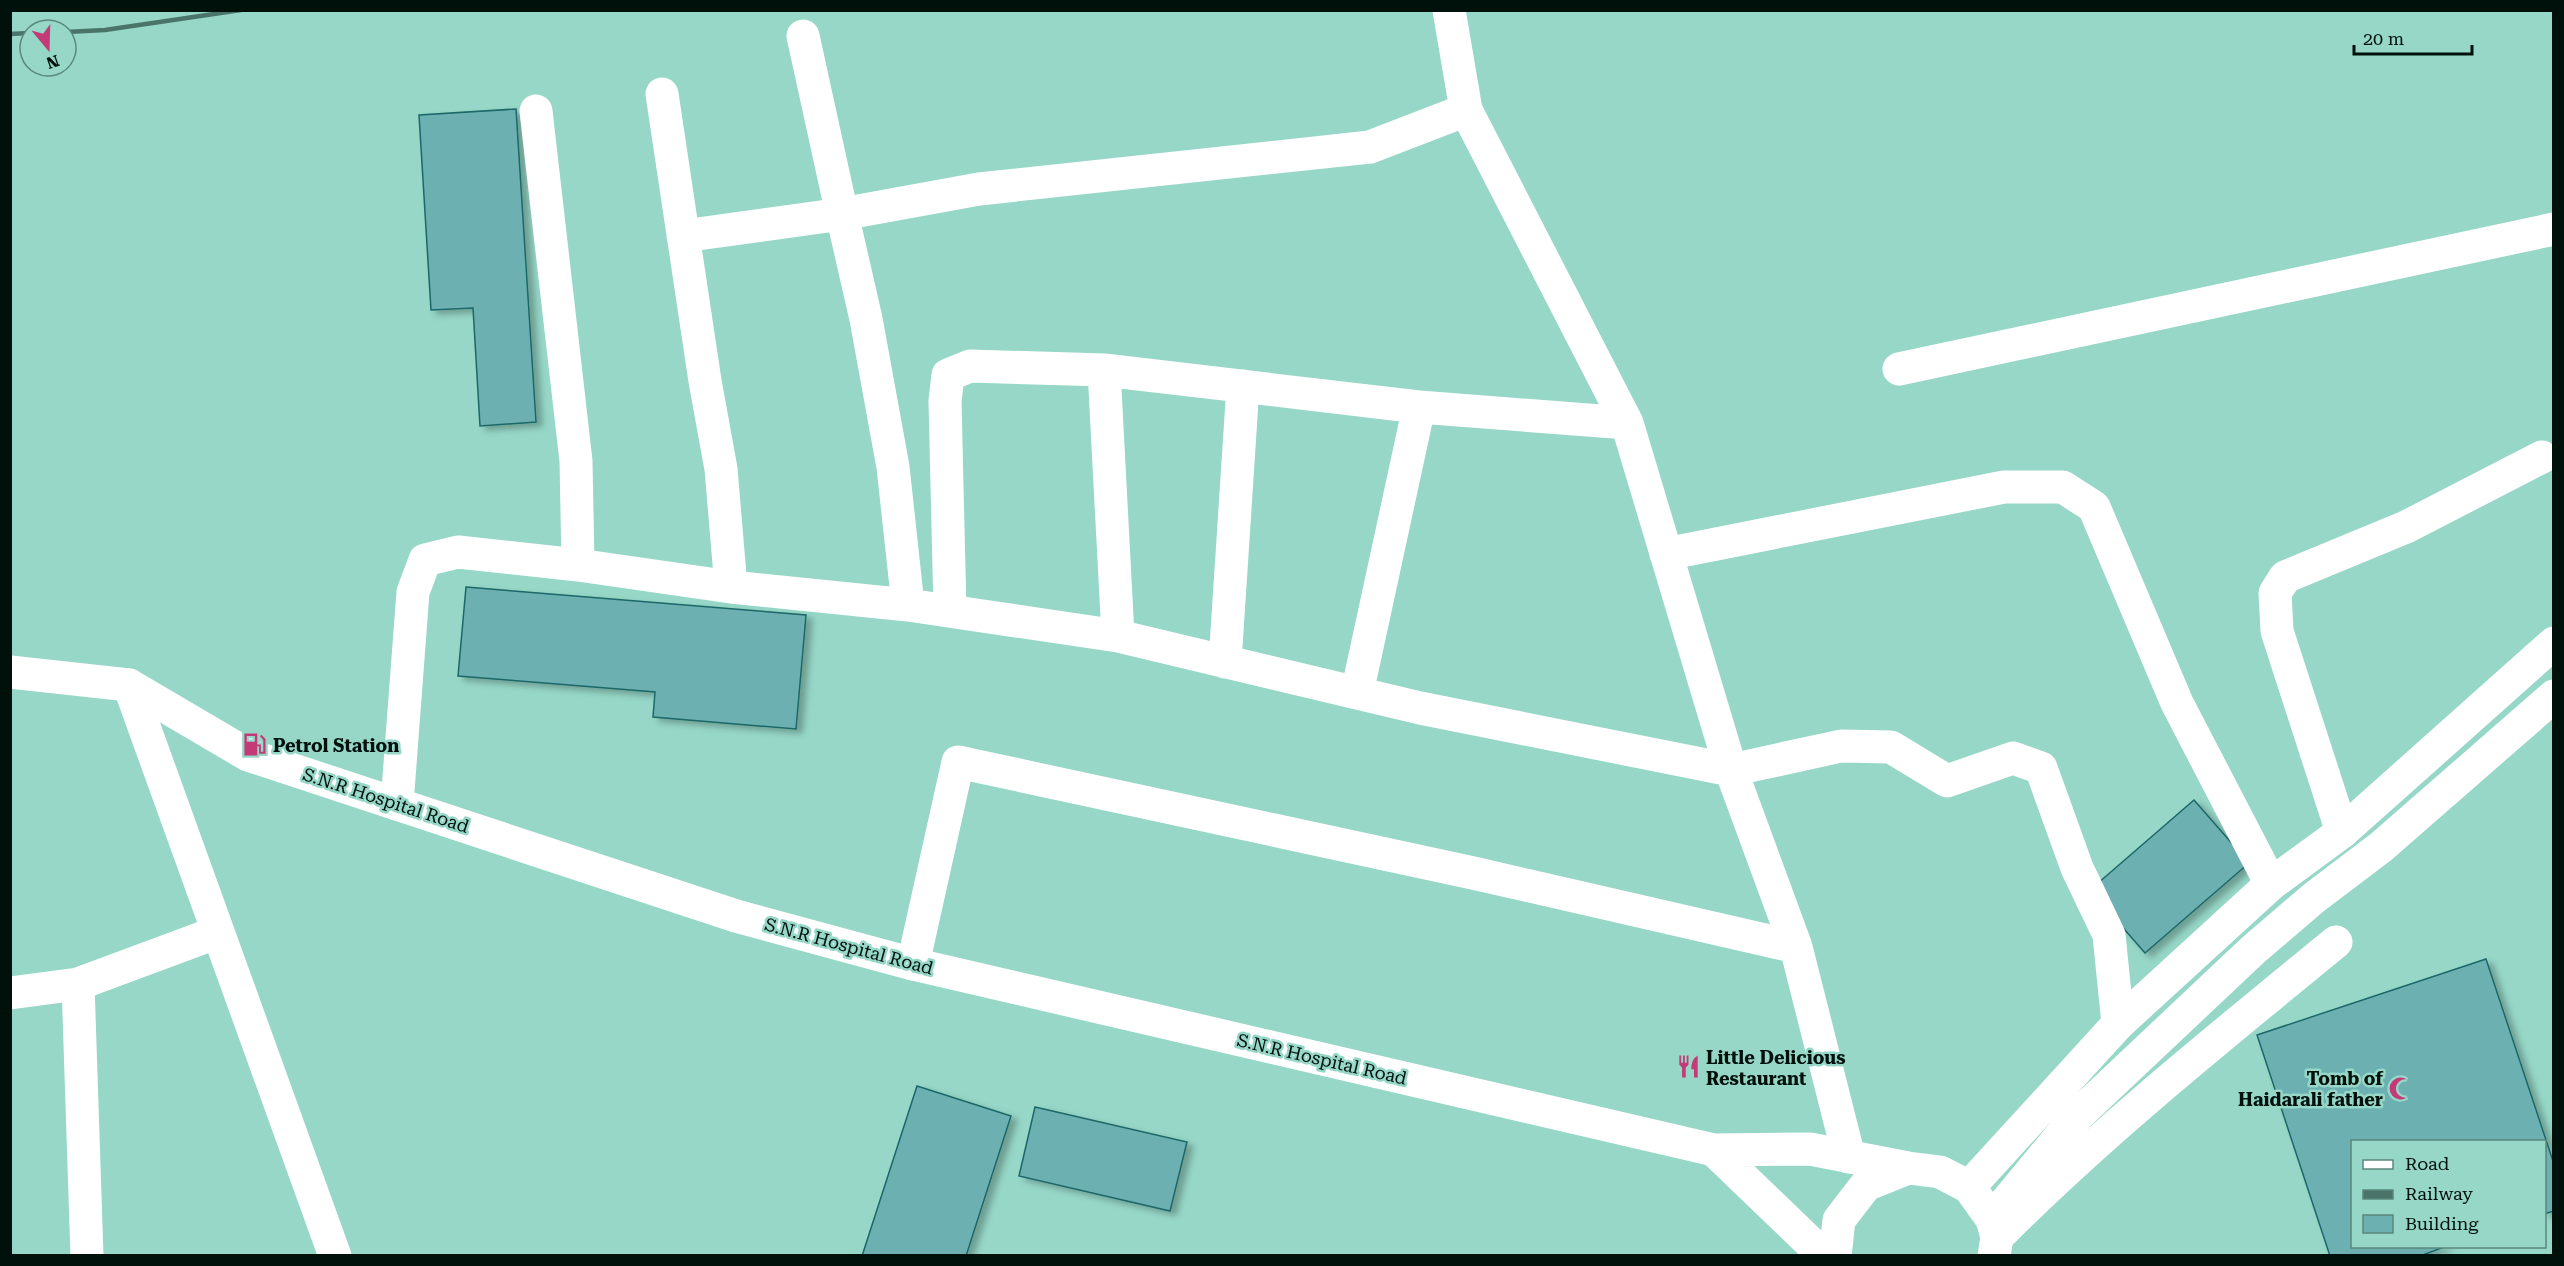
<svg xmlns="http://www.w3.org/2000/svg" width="2564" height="1266" font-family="'Roboto Serif',serif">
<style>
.building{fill:#6cb0b2;stroke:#1d6768;stroke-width:1.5;filter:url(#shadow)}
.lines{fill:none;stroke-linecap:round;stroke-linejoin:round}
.minor{stroke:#fff;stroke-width:33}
.major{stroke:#fff;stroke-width:33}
.rail{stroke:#4a7369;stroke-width:4.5}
.labels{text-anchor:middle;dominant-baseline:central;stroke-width:5;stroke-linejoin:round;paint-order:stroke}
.poi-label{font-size:18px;font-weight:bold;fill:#00110c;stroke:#96d7c7;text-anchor:start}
.street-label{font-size:18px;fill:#00110c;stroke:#96d7c7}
</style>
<defs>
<filter id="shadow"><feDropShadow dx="6" dy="4" stdDeviation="3" flood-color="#0004"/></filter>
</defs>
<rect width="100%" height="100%" fill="#96d7c7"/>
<path class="building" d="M516 109 536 422 480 426 473 308 431 310 419 115Z
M466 587 806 615 796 729 653 717 655 692 458 676Z
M2194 800 2249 863 2145 953 2090 890Z
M2486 959 2554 1164V1211L2544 1214V1142H2352V1246H2447L2420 1256H2330L2257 1035Z
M917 1086 1011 1116 966 1256H862Z
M1035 1107 1187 1142 1170 1211 1019 1176Z"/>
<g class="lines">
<path class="minor" d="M1449 10 1466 110 1627 423 1731 770 1796 947 1849 1157
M662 94 705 381 721 469 731 587
M536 111 576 461 578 565
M683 236 842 214 803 36
M1899 369 2554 229
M1104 370 1118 636
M1666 554 2004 487H2063L2094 507 2177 703 2271 884
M908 605 893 467 866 319 842 214 979 189 1370 147 1466 110
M950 611 945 401 948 375 970 366 1104 370 1419 407 1627 423
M1225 662 1243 386
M129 685 335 1256
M1357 693 1419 407
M397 804 413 592 425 560 458 552 578 565 731 587 908 605 1118 636 1420 708 1731 770 1841 746 1891 747 1947 781 2013 758 2041 768 2077 868 2109 935 2118 1024
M2342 832 2277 631 2275 593 2285 577 2406 527 2542 457
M913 964 958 762 1473 873 1796 947
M78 984 87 1256
M10 993 78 984 218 932
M1997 1237C2103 1131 2220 1037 2336 942"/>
<path class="major" d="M10 672 129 685 248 755 736 916 913 964 1714 1150 1810 1149 1908 1168
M1714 1150 1824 1256
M1969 1187 2118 1024 2271 884 2342 832 2554 643
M1992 1219 2078 1115 2253 950 2315 897 2381 847 2554 696
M1835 1256 1839 1220 1866 1185 1908 1168 1940 1172 1969 1187 1992 1219 1997 1237 1994 1256"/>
<path class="rail" d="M66 32 105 30 241 10
M10 34 30 33"/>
</g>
<defs>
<symbol id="fuel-bare" viewBox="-9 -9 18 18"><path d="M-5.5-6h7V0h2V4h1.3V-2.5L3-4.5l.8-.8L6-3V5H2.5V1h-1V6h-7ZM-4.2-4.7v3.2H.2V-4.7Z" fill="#c33a77" stroke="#96d7c7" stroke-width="2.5" paint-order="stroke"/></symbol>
<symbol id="restaurant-bare" viewBox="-9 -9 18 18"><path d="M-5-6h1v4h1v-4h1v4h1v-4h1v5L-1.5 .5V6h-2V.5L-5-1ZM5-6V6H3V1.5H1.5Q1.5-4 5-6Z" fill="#c33a77" stroke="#96d7c7" stroke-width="2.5" paint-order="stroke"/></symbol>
<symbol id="mosque-bare" viewBox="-9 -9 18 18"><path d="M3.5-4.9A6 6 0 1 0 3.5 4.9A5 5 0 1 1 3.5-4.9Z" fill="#c33a77" stroke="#96d7c7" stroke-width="2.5" paint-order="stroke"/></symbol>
</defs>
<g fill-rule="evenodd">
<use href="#fuel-bare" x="238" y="728" width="33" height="33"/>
<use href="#restaurant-bare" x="1672" y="1050" width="33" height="33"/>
<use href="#mosque-bare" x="2384" y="1072" width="33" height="33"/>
</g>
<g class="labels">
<g class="poi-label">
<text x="273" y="745">Petrol Station</text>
<text x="1706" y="1057">Little Delicious<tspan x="1706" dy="21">Restaurant</tspan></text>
<text x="2383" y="1078" text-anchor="end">Tomb of<tspan x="2383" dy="21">Haidarali father</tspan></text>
</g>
<g class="street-label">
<text transform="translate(386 800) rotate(18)">S.N.R Hospital Road</text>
<text transform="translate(849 946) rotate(15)">S.N.R Hospital Road</text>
<text transform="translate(1322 1059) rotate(13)">S.N.R Hospital Road</text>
</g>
</g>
<rect width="2564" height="1266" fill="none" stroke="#00110c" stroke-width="24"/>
<rect x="2351" y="1140" width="195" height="108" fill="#96d7c7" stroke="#5a887c" stroke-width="1.5"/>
<rect x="2363" y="1160" width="30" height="9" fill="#ffffff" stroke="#5a887c" stroke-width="1.5"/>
<text x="2405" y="1170" font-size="18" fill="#00110c">Road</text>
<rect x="2363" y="1190" width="30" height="9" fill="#4a7369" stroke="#5a887c" stroke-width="1.5"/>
<text x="2405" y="1200" font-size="18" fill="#00110c">Railway</text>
<rect x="2363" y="1215" width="30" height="18" fill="#6cb0b2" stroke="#5a887c" stroke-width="1.5"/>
<text x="2405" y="1230" font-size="18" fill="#00110c">Building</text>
<g transform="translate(48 48) rotate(161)"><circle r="28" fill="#96d7c7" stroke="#5a887c" stroke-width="1.5"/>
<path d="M0-4.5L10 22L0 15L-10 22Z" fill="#c33a77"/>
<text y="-9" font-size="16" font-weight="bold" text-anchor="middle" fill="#00110c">N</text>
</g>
<path d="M2354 45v9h118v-9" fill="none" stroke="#00110c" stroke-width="3"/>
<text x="2363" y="45" font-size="18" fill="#00110c" stroke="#96d7c7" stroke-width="4.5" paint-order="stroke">20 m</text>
</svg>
